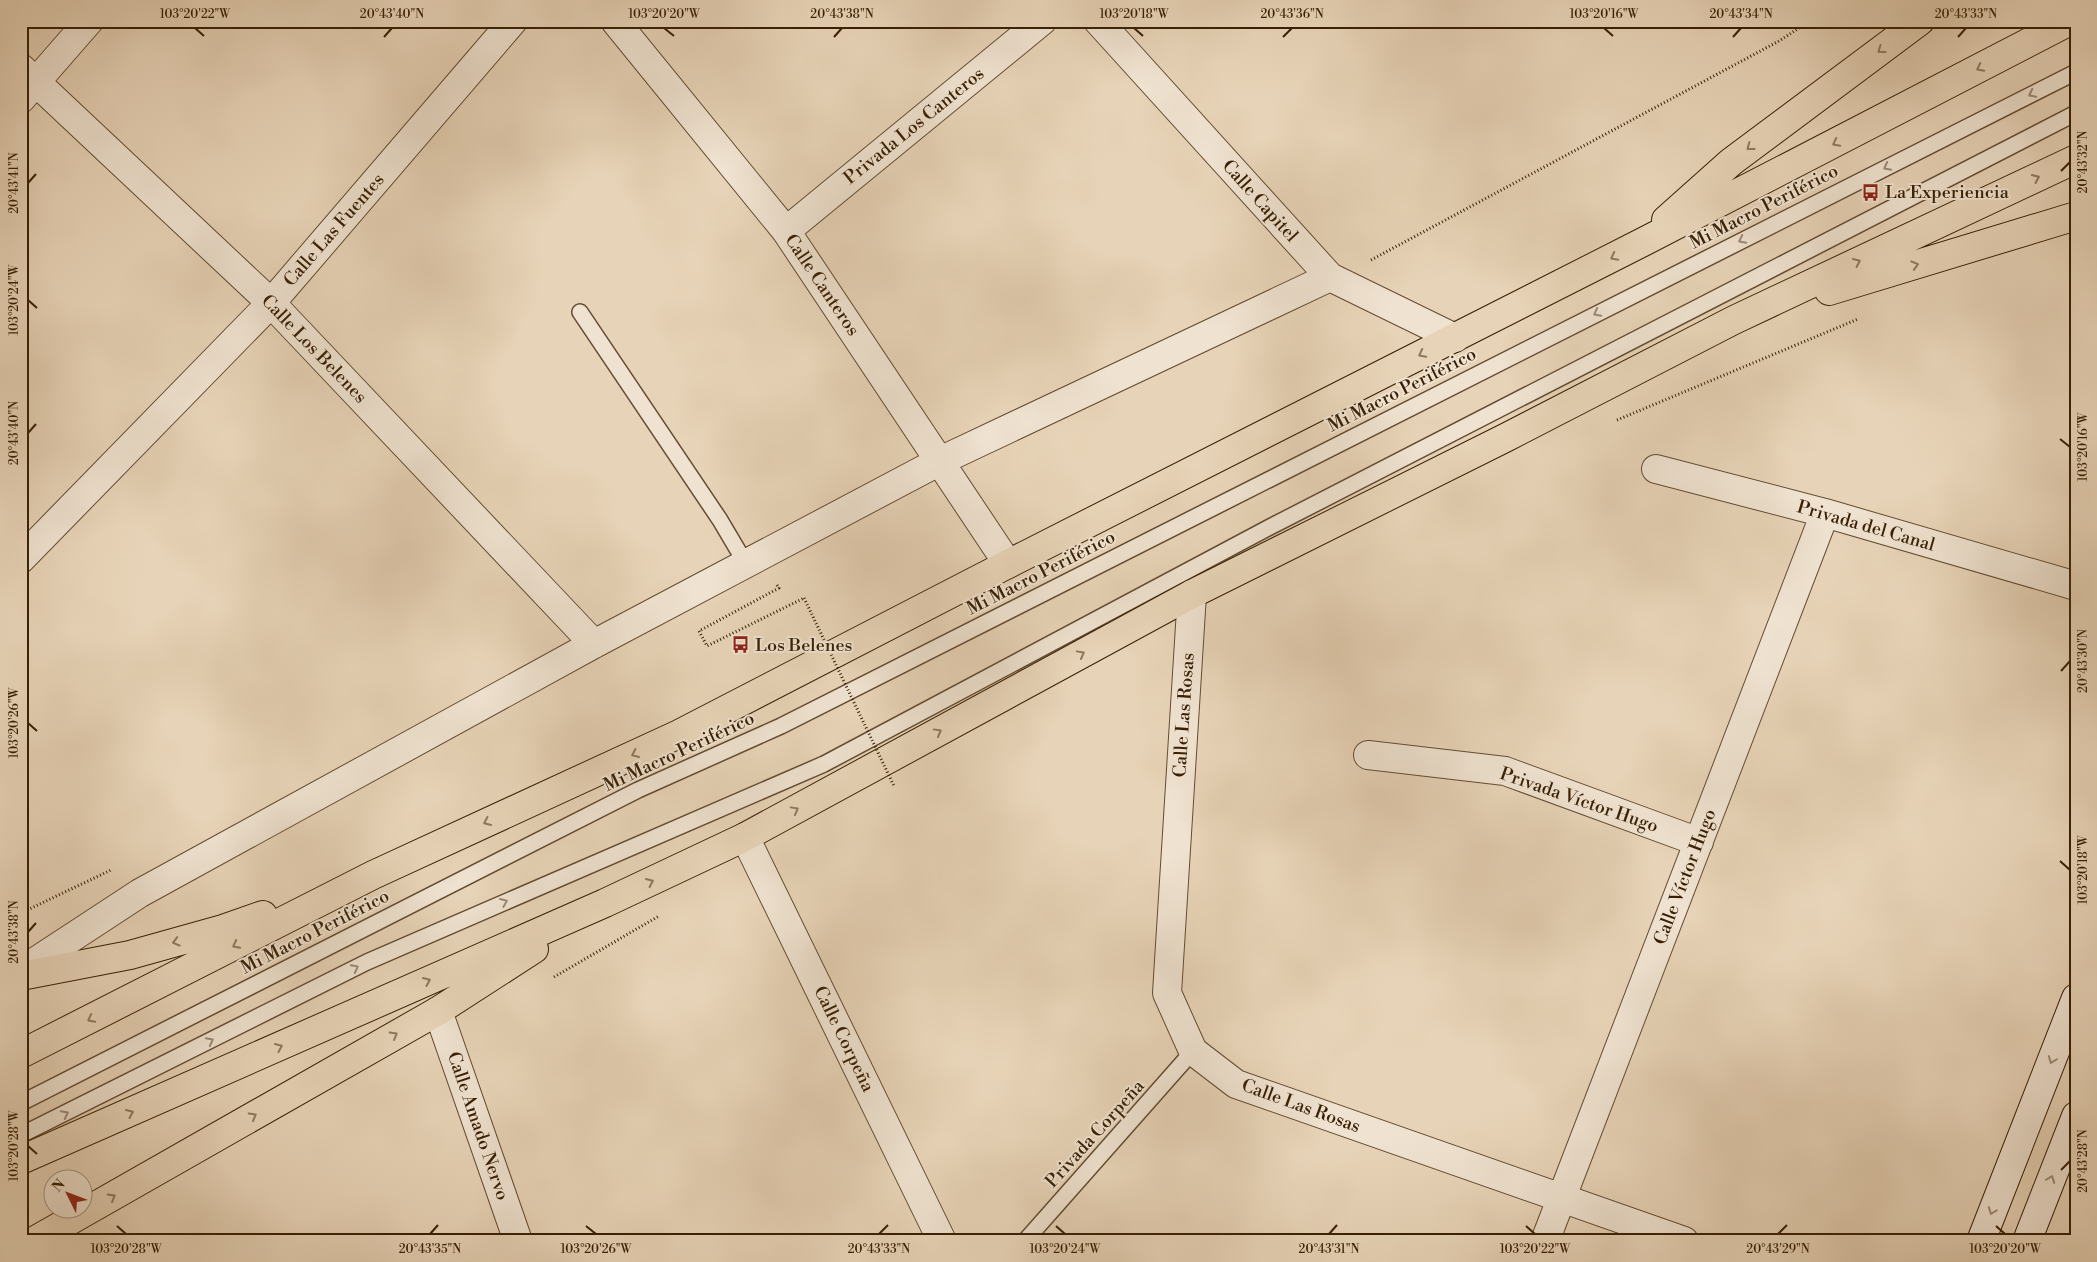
<svg xmlns="http://www.w3.org/2000/svg" width="2097" height="1262" font-family="'Libre Bodoni',serif">
<style>
.lines{fill:none;stroke-linecap:round;stroke-linejoin:round}
.lane-casing{stroke:#644c31;stroke-width:18}
.street-casing{stroke:#644c31;stroke-width:30}
.secondary-casing{stroke:#381f04;stroke-width:30}
.highway-casing{stroke:#381f04;stroke-width:30}
.path{stroke:#381f04;stroke-width:3;stroke-dasharray:1 2.5;stroke-linecap:butt}
.lane{stroke:#efe2d0;stroke-width:15}
.street{stroke:#efe2d0;stroke-width:28}
.secondary{stroke:#efe2d0;stroke-width:28}
.highway{stroke:#e7d3b7;stroke-width:28}
.path-bridge{stroke:#381f04;stroke-width:3;stroke-dasharray:1 2.5;stroke-linecap:butt}
.oneway{stroke:#90795e}
.oneway2{stroke:#9d8a74}
.ticks{fill:none;stroke:#381f04;stroke-width:2}
.labels{text-anchor:middle;dominant-baseline:central;stroke-width:4;stroke-linejoin:round;paint-order:stroke}
.street-label{font-size:18px;fill:#381f04;stroke:#efe2d0}
.poi-label{font-size:18px;fill:#381f04;stroke:#efe2d0;text-anchor:start}
.neatline{fill:none;stroke:#381f04;stroke-width:2}
.ticks-label{font-size:12px;text-anchor:middle;fill:#381f04}
</style>
<rect width="100%" height="100%" fill="#e7d3b7"/>
<filter id="stains"><feTurbulence type="fractalNoise" baseFrequency=".004" numOctaves="4"/><feColorMatrix values="0 0 0 0 .2 0 0 0 0 .09 0 0 0 0 .02 0 0 0 .5 -.17"/></filter>
<radialGradient id="worn" r=".72"><stop offset=".6" stop-color="#630" stop-opacity="0"/><stop offset="1" stop-color="#630" stop-opacity=".3"/></radialGradient>
<g class="lines">
<defs>
<path id="lane" d="M580 312 720 520 746 564
M21 1103 638 790 781 726 2076 72
M21 1135 367 962 824 764 1268 528 2076 113
M1025 1241 1193 1051"/>
<path id="street" d="M615 21 786 231 1008 564
M1098 21 1330 277 1455 338
M21 68 271 303 594 644
M21 99 89 21
M786 231 1042 21
M1656 469 1825 513 2076 586
M21 559 271 303 513 21
M1192 594 1167 993 1193 1051 1236 1084 1684 1241
M1368 755 1505 771 1699 842
M745 837 942 1241
M21 971 140 893 594 644 940 461 1330 277
M438 1011 518 1241
M1545 1241 1825 513"/>
<path id="secondary" d="M1981 1241 2076 998
M2027 1241 2076 1116"/>
<path id="highway" d="M1666 220 1731 162 1920 21
M1829 291 2076 216
M21 976 130 955 223 929 263 915
M21 1054 373 875 679 734 1008 564 1645 241 2070 21
M21 1160 605 903 745 837 1192 594 1505 438 1734 320 2076 159
M34 1241 438 1011 534 949"/>
</defs>
<use href="#lane" class="lane-casing"/>
<use href="#street" class="street-casing"/>
<use href="#secondary" class="secondary-casing"/>
<use href="#highway" class="highway-casing"/>
<path class="path" d="M1371 260 1779 41 1810 21
M1617 420 1858 319
M777 585 779 588 699 631 707 646 804 598
M21 913 111 870
M554 977 659 916"/>
<use href="#lane" class="lane"/>
<use href="#street" class="street"/>
<use href="#secondary" class="secondary"/>
<use href="#highway" class="highway"/>
<path class="path-bridge" d="M804 598 894 786"/>
</g>
<defs><path id="oneway-chevron" d="M-2-3.5L2.5 0L-2 3.5" fill="none" stroke-width="1.6" stroke-linecap="round" stroke-linejoin="round" transform="scale(1.25)"/></defs>
<g class="oneway">
<use href="#oneway-chevron" transform="translate(1881 50) rotate(144)"/>
<use href="#oneway-chevron" transform="translate(1980 68) rotate(153)"/>
<use href="#oneway-chevron" transform="translate(1836 143) rotate(153)"/>
<use href="#oneway-chevron" transform="translate(1750 147) rotate(143)"/>
<use href="#oneway-chevron" transform="translate(2036 178) rotate(-25)"/>
<use href="#oneway-chevron" transform="translate(1614 257) rotate(153)"/>
<use href="#oneway-chevron" transform="translate(1857 262) rotate(-25)"/>
<use href="#oneway-chevron" transform="translate(1915 265) rotate(-17)"/>
<use href="#oneway-chevron" transform="translate(1422 354) rotate(153)"/>
<use href="#oneway-chevron" transform="translate(1081 654) rotate(-29)"/>
<use href="#oneway-chevron" transform="translate(938 732) rotate(-29)"/>
<use href="#oneway-chevron" transform="translate(635 754) rotate(155)"/>
<use href="#oneway-chevron" transform="translate(795 810) rotate(-29)"/>
<use href="#oneway-chevron" transform="translate(487 822) rotate(155)"/>
<use href="#oneway-chevron" transform="translate(650 882) rotate(-25)"/>
<use href="#oneway-chevron" transform="translate(176 942) rotate(164)"/>
<use href="#oneway-chevron" transform="translate(236 945) rotate(153)"/>
<use href="#oneway-chevron" transform="translate(427 981) rotate(-24)"/>
<use href="#oneway-chevron" transform="translate(91 1019) rotate(153)"/>
<use href="#oneway-chevron" transform="translate(394 1035) rotate(-30)"/>
<use href="#oneway-chevron" transform="translate(279 1047) rotate(-24)"/>
<use href="#oneway-chevron" transform="translate(130 1113) rotate(-24)"/>
<use href="#oneway-chevron" transform="translate(253 1116) rotate(-30)"/>
<use href="#oneway-chevron" transform="translate(112 1197) rotate(-30)"/>
</g>
<g class="oneway2">
<use href="#oneway-chevron" transform="translate(2032 94) rotate(153)"/>
<use href="#oneway-chevron" transform="translate(1887 167) rotate(153)"/>
<use href="#oneway-chevron" transform="translate(1742 240) rotate(153)"/>
<use href="#oneway-chevron" transform="translate(1597 313) rotate(153)"/>
<use href="#oneway-chevron" transform="translate(504 902) rotate(-23)"/>
<use href="#oneway-chevron" transform="translate(355 968) rotate(-27)"/>
<use href="#oneway-chevron" transform="translate(210 1041) rotate(-27)"/>
<use href="#oneway-chevron" transform="translate(2052 1060) rotate(111)"/>
<use href="#oneway-chevron" transform="translate(65 1114) rotate(-27)"/>
<use href="#oneway-chevron" transform="translate(2051 1179) rotate(-69)"/>
<use href="#oneway-chevron" transform="translate(1992 1211) rotate(111)"/>
</g>
<path class="ticks" d="M195 28 204 36M664 28 674 36M1134 28 1143 36M1604 28 1613 36M384 37 392 28M834 37 842 28M1283 37 1292 28M1733 37 1741 28M1958 37 1966 28M2061 171 2070 162M28 183 36 174M28 300 37 308M28 433 36 424M2060 439 2070 447M2061 671 2070 661M28 723 37 731M2060 861 2070 870M28 932 36 923M28 1146 37 1154M2061 1170 2070 1161M117 1226 126 1234M586 1226 596 1234M1056 1226 1065 1234M1526 1226 1535 1234M1996 1226 2005 1234M430 1234 438 1225M879 1234 888 1225M1329 1234 1337 1225M1778 1234 1787 1225"/>
<defs>
<symbol id="bus-bare" viewBox="-9 -9 18 18"><path d="M-5-6H5V4H4V6H2V4H-2V6H-4V4H-5ZM-3.5-4V0h7V-4ZM-3.5 1.2v1.5H-2V1.2ZM2 1.2v1.5H3.5V1.2Z" fill="#8f2418" stroke="#efe2d0" stroke-width="2.5" paint-order="stroke"/></symbol>
</defs>
<g fill-rule="evenodd">
<use href="#bus-bare" x="1858" y="180" width="25" height="25"/>
<use href="#bus-bare" x="728" y="632" width="25" height="25"/>
</g>
<g class="labels">
<g class="street-label">
<text transform="translate(914 126) rotate(-39)">Privada Los Canteros</text>
<text transform="translate(1260 201) rotate(48)">Calle Capitel</text>
<text transform="translate(1764 207) rotate(-27)">Mi Macro Periférico</text>
<text transform="translate(334 230) rotate(-49)">Calle Las Fuentes</text>
<text transform="translate(822 285) rotate(56)">Calle Canteros</text>
<text transform="translate(314 349) rotate(46)">Calle Los Belenes</text>
<text transform="translate(1402 390) rotate(-27)">Mi Macro Periférico</text>
<text transform="translate(1866 526) rotate(16)">Privada del Canal</text>
<text transform="translate(1041 573) rotate(-27)">Mi Macro Periférico</text>
<text transform="translate(1184 715) rotate(-86)">Calle Las Rosas</text>
<text transform="translate(679 752) rotate(-25)">Mi Macro Periférico</text>
<text transform="translate(1579 800) rotate(19)">Privada Víctor Hugo</text>
<text transform="translate(1685 877) rotate(-69)">Calle Víctor Hugo</text>
<text transform="translate(315 932) rotate(-27)">Mi Macro Periférico</text>
<text transform="translate(844 1039) rotate(64)">Calle Corpeña</text>
<text transform="translate(1301 1106) rotate(20)">Calle Las Rosas</text>
<text transform="translate(478 1126) rotate(71)">Calle Amado Nervo</text>
<text transform="translate(1095 1134) rotate(-48)">Privada Corpeña</text>
</g>
<g class="poi-label">
<text x="1885" y="192">La Experiencia</text>
<text x="755" y="645">Los Belenes</text>
</g>
</g>
<rect width="2097" height="1262" fill="none" stroke="#e7d3b7" stroke-width="55"/>
<g transform="translate(68 1194) rotate(312)"><circle r="24" fill="#efe2d0" stroke="#a6947e"/>
<path d="M0-4L9 19L0 12L-9 19Z" fill="#8f2418"/>
<text y="-8" font-size="14" font-weight="bold" text-anchor="middle" fill="#381f04">N</text>
</g>
<rect x="28" y="28" width="2042" height="1206" class="neatline"/>
<g class="ticks-label">
<text x="195" y="18">103°20'22"W</text>
<text x="392" y="18">20°43'40"N</text>
<text x="664" y="18">103°20'20"W</text>
<text x="842" y="18">20°43'38"N</text>
<text x="1134" y="18">103°20'18"W</text>
<text x="1292" y="18">20°43'36"N</text>
<text x="1604" y="18">103°20'16"W</text>
<text x="1741" y="18">20°43'34"N</text>
<text x="1966" y="18">20°43'33"N</text>
<text transform="translate(2083 162) rotate(-90)" y="4">20°43'32"N</text>
<text transform="translate(14 183) rotate(-90)" y="4">20°43'41"N</text>
<text transform="translate(14 300) rotate(-90)" y="4">103°20'24"W</text>
<text transform="translate(14 433) rotate(-90)" y="4">20°43'40"N</text>
<text transform="translate(2083 447) rotate(-90)" y="4">103°20'16"W</text>
<text transform="translate(2083 661) rotate(-90)" y="4">20°43'30"N</text>
<text transform="translate(14 723) rotate(-90)" y="4">103°20'26"W</text>
<text transform="translate(2083 870) rotate(-90)" y="4">103°20'18"W</text>
<text transform="translate(14 932) rotate(-90)" y="4">20°43'38"N</text>
<text transform="translate(14 1146) rotate(-90)" y="4">103°20'28"W</text>
<text transform="translate(2083 1161) rotate(-90)" y="4">20°43'28"N</text>
<text x="126" y="1253">103°20'28"W</text>
<text x="430" y="1253">20°43'35"N</text>
<text x="596" y="1253">103°20'26"W</text>
<text x="879" y="1253">20°43'33"N</text>
<text x="1065" y="1253">103°20'24"W</text>
<text x="1329" y="1253">20°43'31"N</text>
<text x="1535" y="1253">103°20'22"W</text>
<text x="1778" y="1253">20°43'29"N</text>
<text x="2005" y="1253">103°20'20"W</text>
</g>
<rect width="100%" height="100%" filter="url(#stains)"/>
<rect width="100%" height="100%" fill="url(#worn)"/>
</svg>
